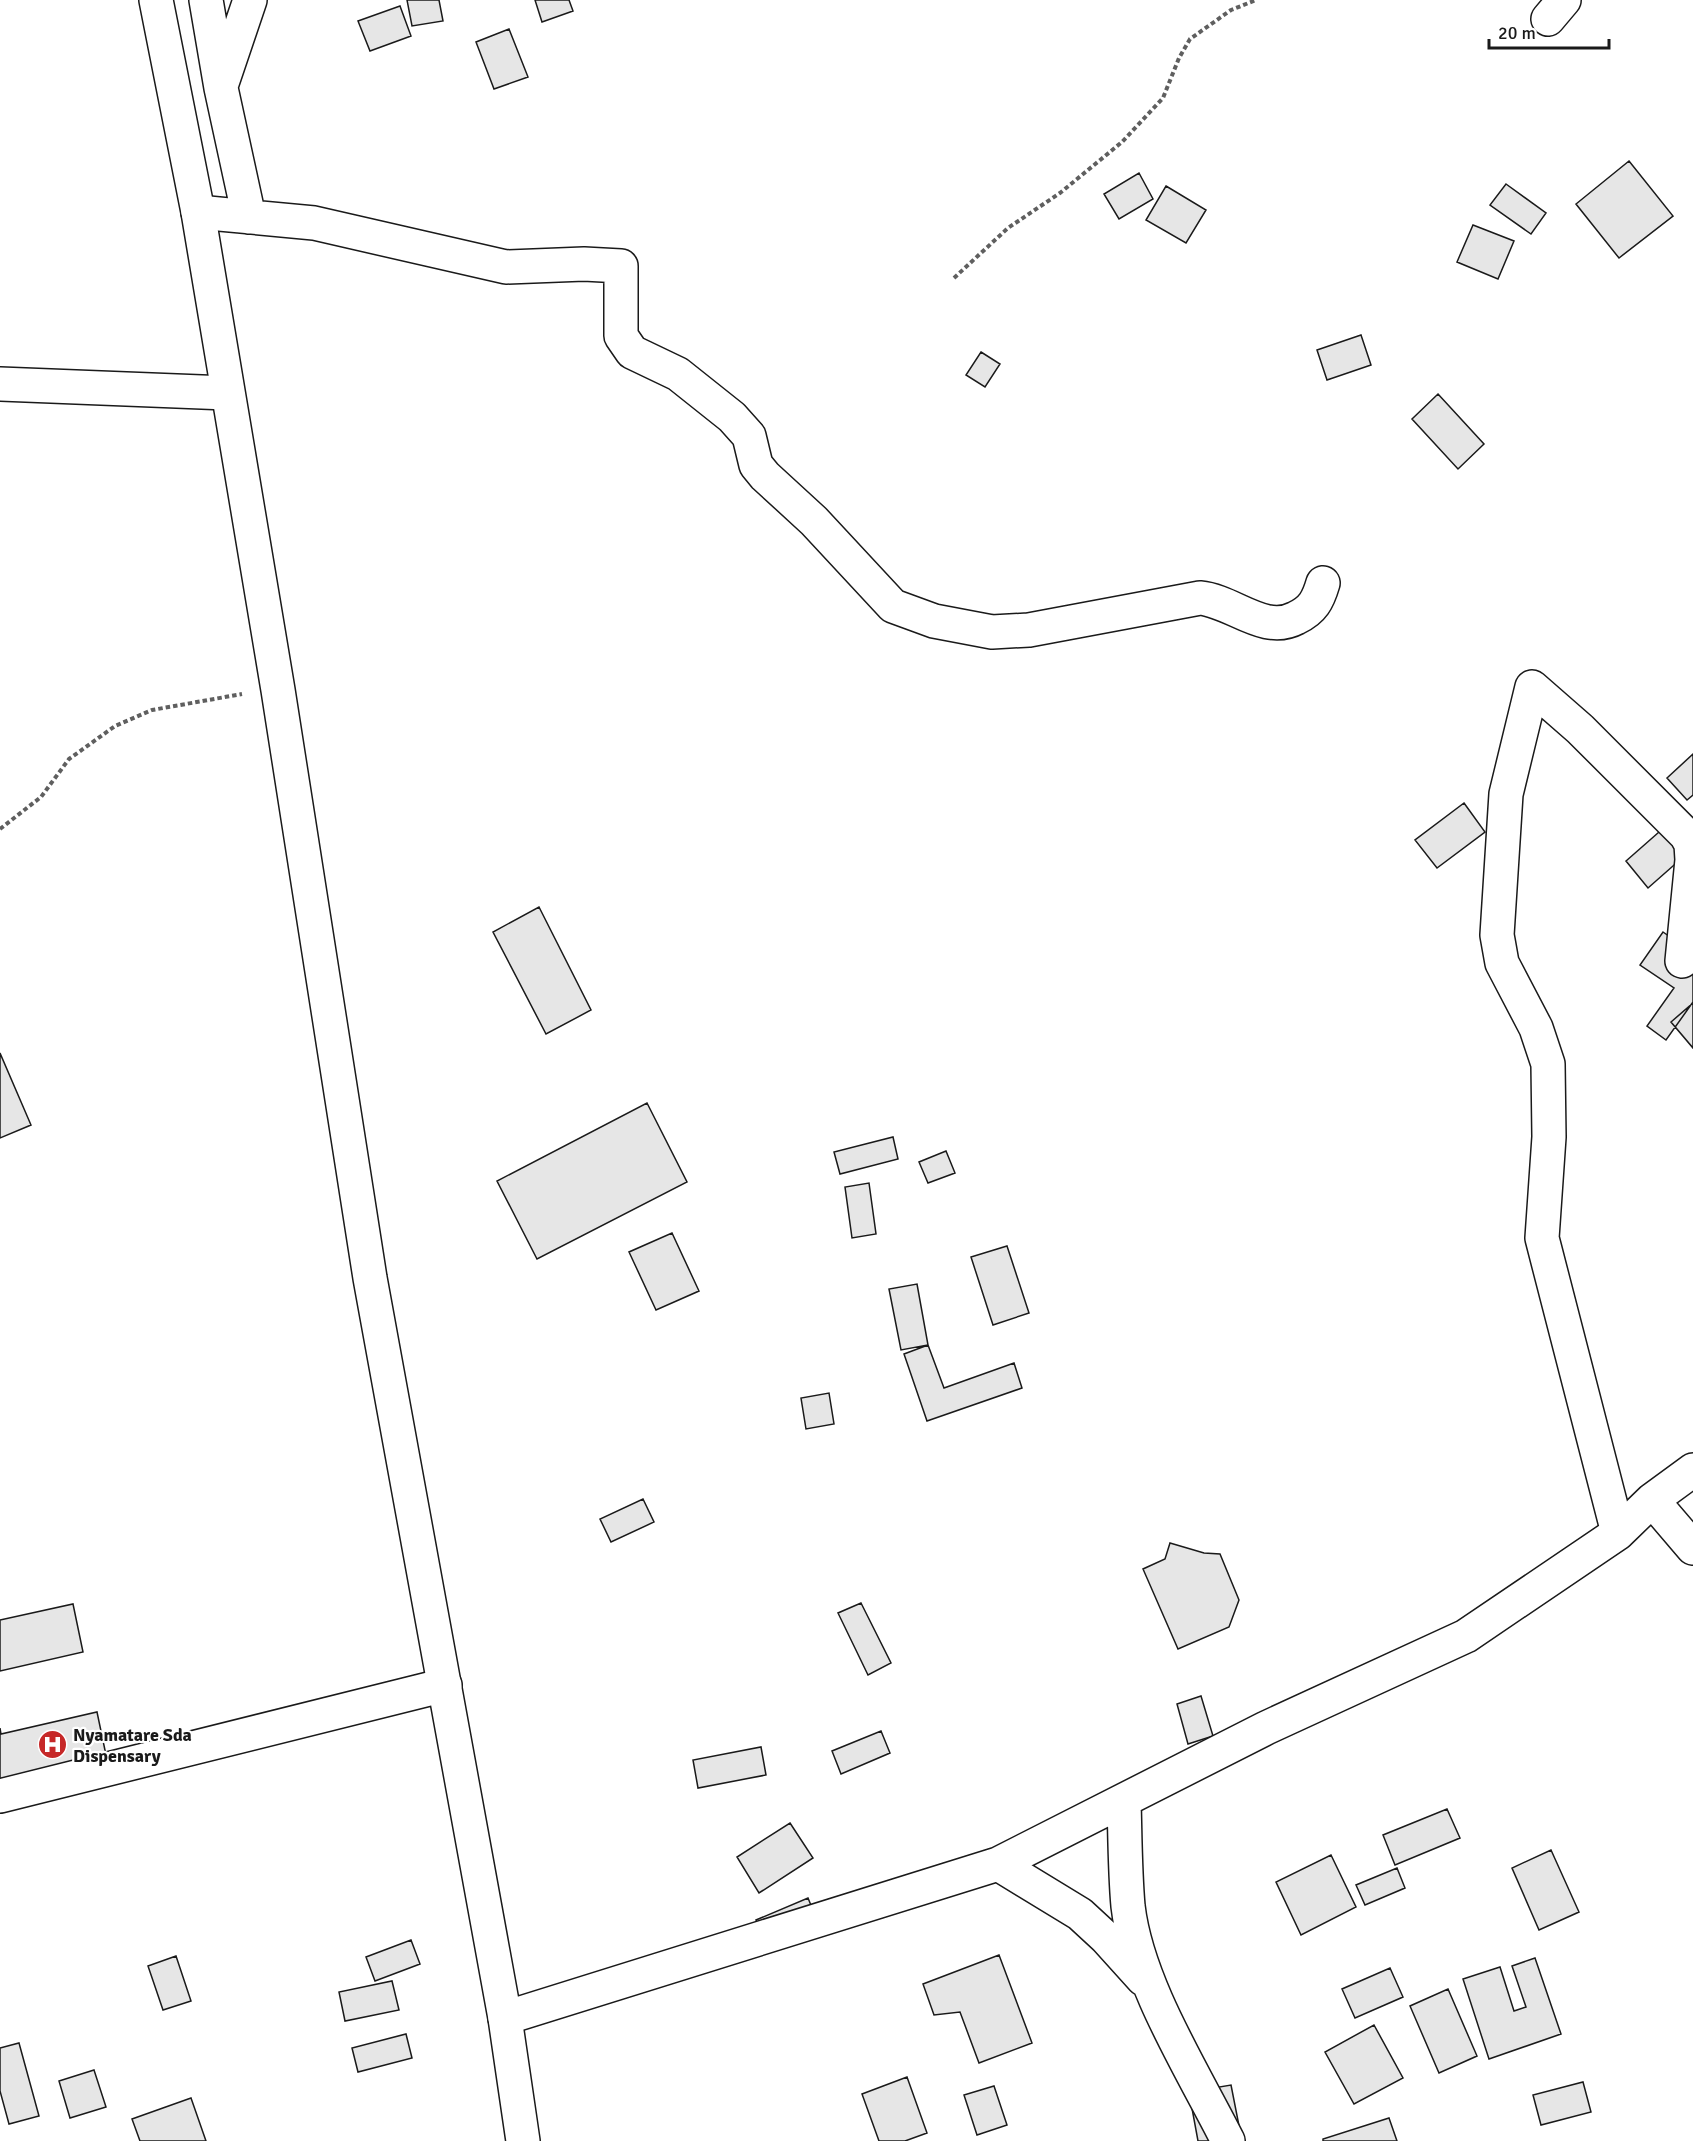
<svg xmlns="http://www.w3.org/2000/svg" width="1693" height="2141" font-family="Signika,sans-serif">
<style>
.building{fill:#e6e6e6;stroke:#1a1a1a;stroke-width:1.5}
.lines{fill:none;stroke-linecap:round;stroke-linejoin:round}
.street-casing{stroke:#1a1a1a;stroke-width:36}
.secondary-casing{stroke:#1a1a1a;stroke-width:36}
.path{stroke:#5f5f5f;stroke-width:4;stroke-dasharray:4.5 3;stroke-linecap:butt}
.street{stroke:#fff;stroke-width:33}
.secondary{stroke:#fff;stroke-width:33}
.labels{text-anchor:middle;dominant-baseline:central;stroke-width:4.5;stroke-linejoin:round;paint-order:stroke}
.poi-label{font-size:18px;font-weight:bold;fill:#1a1a1a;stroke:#fff;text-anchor:start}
</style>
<rect width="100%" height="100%" fill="#fff"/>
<path class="building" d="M407 0H439L443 21 412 26Z
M535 0H569L573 11 542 22Z
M400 6 411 36 370 51 358 21Z
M509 29 528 77 494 89 476 42Z
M1629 161 1673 216 1619 258 1576 204Z
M1139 173 1153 199 1119 219 1104 194Z
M1506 184 1546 213 1531 234 1490 205Z
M1166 186 1206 210 1186 243 1146 220Z
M1473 225 1514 241 1498 279 1457 262Z
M1361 335 1371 365 1327 380 1317 350Z
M981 352 1000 364 985 387 966 375Z
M1438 394 1484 444 1458 469 1412 419Z
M1693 754V795L1687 800 1667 778Z
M1464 803 1485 832 1437 868 1415 840Z
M1667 825 1690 851 1648 888 1626 861Z
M539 907 591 1010 546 1034 493 932Z
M1663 932 1693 953V1002L1666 1040 1647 1026 1674 988 1640 965Z
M1693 1003V1048L1671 1022Z
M0 1053 31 1125 0 1138Z
M647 1103 687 1182 537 1259 497 1181Z
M893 1137 898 1159 840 1174 834 1152Z
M946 1151 955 1173 928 1183 919 1162Z
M869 1183 876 1234 852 1238 845 1187Z
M672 1233 699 1291 656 1310 629 1252Z
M1007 1246 1029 1313 993 1325 971 1257Z
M917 1284 928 1345 901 1350 889 1289Z
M928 1345 944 1388 1014 1363 1022 1388 927 1421 904 1354Z
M829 1393 834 1424 806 1429 801 1398Z
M643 1499 654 1522 611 1542 600 1519Z
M1170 1543 1204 1553 1220 1554 1239 1600 1229 1627 1178 1649 1143 1569 1165 1559Z
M861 1603 891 1663 868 1675 838 1613Z
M73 1604 83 1652 0 1671V1620Z
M1201 1696 1213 1736 1188 1744 1177 1704Z
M97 1712 106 1755 0 1779V1728L1 1734Z
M881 1731 890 1753 841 1774 832 1751Z
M761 1747 766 1775 698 1788 693 1760Z
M1447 1809 1460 1838 1395 1865 1383 1835Z
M790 1823 813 1858 759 1893 737 1857Z
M1551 1850 1579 1912 1539 1930 1512 1868Z
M1331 1855 1356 1907 1301 1935 1276 1882Z
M1397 1868 1405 1888 1365 1905 1356 1885Z
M808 1898 817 1920 764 1941 756 1920Z
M411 1940 420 1964 375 1981 366 1957Z
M999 1955 1032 2043 979 2063 960 2012 934 2015 923 1984Z
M176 1956 191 2001 163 2010 148 1966Z
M1535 1958 1561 2034 1489 2059 1463 1979 1500 1967 1514 2011 1526 2007 1512 1966Z
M1390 1968 1403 1997 1355 2018 1342 1989Z
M392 1981 399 2010 345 2021 339 1992Z
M1448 1989 1477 2056 1439 2073 1410 2006Z
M1374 2025 1403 2078 1354 2104 1325 2052Z
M406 2034 412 2058 358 2072 352 2048Z
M19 2043 39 2116 9 2124 0 2091V2048Z
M94 2070 106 2107 70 2118 59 2081Z
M907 2077 927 2133 905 2141H879L862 2094Z
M1583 2082 1591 2112 1541 2125 1533 2095Z
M1231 2085 1242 2141H1198L1189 2092Z
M994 2086 1007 2125 977 2135 964 2095Z
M191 2098 206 2141H140L132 2119Z
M1389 2118 1397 2141H1323V2139Z"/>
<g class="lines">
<defs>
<path id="street" d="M206 0 221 88 249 217
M1548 19 1564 0
M222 83 250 0
M198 212 314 223 506 267 584 264 621 266V336L632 352 678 374 732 417 749 436 756 465 765 476 814 521 893 606 934 621 992 632 1029 630 1200 598C1233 601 1264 635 1296 618 1313 610 1318 600 1323 583
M0 384 227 393
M1652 1500 1693 1548
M1618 1533 1542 1238 1549 1137 1548 1064 1536 1028 1502 963 1497 935 1506 794 1532 687 1580 729 1686 835 1691 844 1692 860 1682 961
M0 1796 445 1685
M1124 1801C1125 1836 1125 1872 1128 1906 1137 1984 1193 2071 1228 2141
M998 1864 1080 1914 1106 1938 1143 1979
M505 2018 998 1864 1266 1728 1466 1636 1618 1533 1652 1500 1693 1470"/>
<path id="secondary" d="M156 0 198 212 278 690 370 1278 505 2018 523 2141"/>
</defs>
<use href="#street" class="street-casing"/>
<use href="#secondary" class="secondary-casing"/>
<path class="path" d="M954 278 1008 228 1060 193 1122 142 1163 98 1179 58 1190 39 1231 10 1256 0
M0 829 41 797 69 759 115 726 152 710 242 694"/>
<use href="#street" class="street"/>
<use href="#secondary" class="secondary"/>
</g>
<defs>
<symbol id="hospital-disc" viewBox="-11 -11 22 22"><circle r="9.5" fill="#c62828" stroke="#fff"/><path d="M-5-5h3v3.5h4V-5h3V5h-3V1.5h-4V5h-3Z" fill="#fff"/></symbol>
</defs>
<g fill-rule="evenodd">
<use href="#hospital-disc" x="36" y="1728" width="33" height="33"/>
</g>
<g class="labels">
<g class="poi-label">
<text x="73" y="1735">Nyamatare Sda<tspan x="73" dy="21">Dispensary</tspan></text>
</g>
</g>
<path d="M1489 39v9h120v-9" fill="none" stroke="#1a1a1a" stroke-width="3"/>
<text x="1498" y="39" font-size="18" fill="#1a1a1a" stroke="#ffffff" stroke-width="4.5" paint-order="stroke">20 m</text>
</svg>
